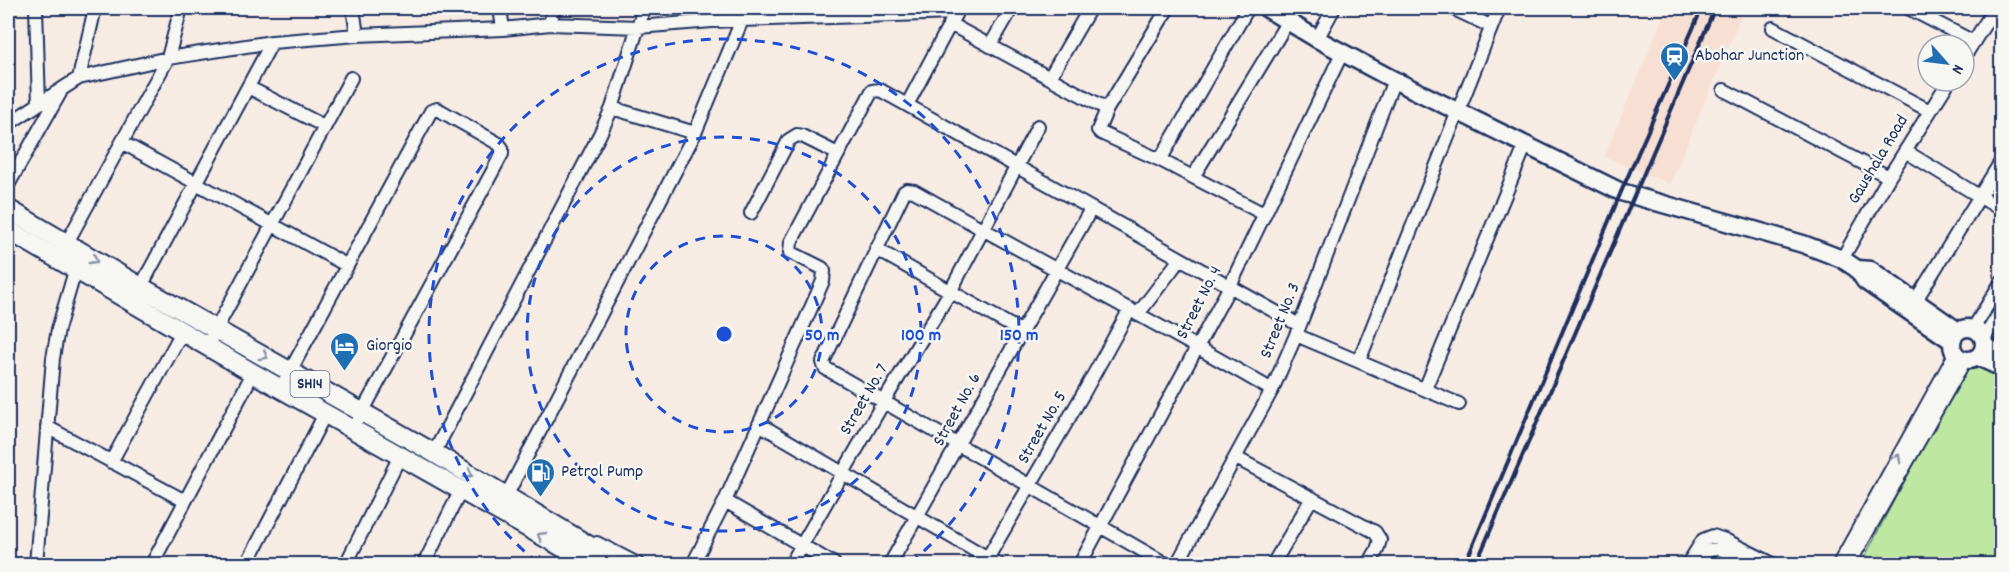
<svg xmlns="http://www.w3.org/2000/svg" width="2009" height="572" font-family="Dekko,sans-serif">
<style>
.built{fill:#f8dfd3}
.green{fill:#bee7a2;stroke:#6c8b80;stroke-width:1.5}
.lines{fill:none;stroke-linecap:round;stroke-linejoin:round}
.street-casing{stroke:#1b2f5e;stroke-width:16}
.secondary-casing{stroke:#1b2f5e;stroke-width:21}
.primary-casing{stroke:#1b2f5e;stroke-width:22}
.street{stroke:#f6f6f2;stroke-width:12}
.secondary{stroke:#f6f6f2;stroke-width:16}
.primary{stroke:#f6f6f2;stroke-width:18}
.rail{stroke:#1b2f5e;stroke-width:4}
.oneway{stroke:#8892a8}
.ring{fill:none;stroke:#1d4ed8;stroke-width:3;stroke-dasharray:10 8}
.labels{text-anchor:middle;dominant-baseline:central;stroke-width:5;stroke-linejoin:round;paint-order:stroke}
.shield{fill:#f6f6f2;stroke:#5d6b8a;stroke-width:1.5}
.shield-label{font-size:16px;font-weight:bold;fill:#1b2f5e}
.poi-label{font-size:18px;fill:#1b2f5e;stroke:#f6f6f2;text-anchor:start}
.street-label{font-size:18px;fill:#1b2f5e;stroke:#f6f6f2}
.centre{fill:#1d4ed8;stroke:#f6f6f2;stroke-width:3}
.ring-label{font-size:18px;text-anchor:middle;font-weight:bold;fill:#1d4ed8;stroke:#f6f6f2;stroke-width:5;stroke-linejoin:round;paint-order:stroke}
</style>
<rect width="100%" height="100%" fill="#f7ece4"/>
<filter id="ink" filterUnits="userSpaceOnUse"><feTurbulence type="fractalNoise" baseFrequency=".0167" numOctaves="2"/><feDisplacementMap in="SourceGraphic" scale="12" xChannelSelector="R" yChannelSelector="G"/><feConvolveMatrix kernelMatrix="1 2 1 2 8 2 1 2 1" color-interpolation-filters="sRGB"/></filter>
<g filter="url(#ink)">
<path class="built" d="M1667 8H1745L1670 184 1604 157Z"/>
<path class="green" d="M1969 355 2001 371V564H1861Z"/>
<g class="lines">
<defs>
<path id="street" d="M36 8 39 104
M353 8 357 35
M500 8 503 29
M1168 8 1107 109 1098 130 1101 133 1160 160 1264 214
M1452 8 1490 26
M1908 8 1974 42
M956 13 907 105 1299 325
M550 24 554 8
M950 24 1107 109
M1773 28 1930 111
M1317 39 1334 8
M990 46 1012 8
M1964 57 1995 8
M1050 77 1090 8
M79 78 95 8
M248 87 324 126
M1724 90 1889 177
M612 108 695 133
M8 124 79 78 168 58 272 42 357 35 503 29 550 24 638 27 712 21 956 13 959 8
M123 143 346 265
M1905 151 2002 210
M1160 160 1248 8
M1193 177 1288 21
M8 185 60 93
M751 213 789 140 797 135 802 136 838 154
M64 248 168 58 181 8
M876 249 1022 332
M1842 259 1889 177 1949 81
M138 292 272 42
M1911 308 2002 160
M1138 314 1180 259
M1973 329 2002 281
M1296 335 1459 404
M1983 340 2002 309
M207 346 351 78
M1359 361 1499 8
M281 388 431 111 437 109 441 111 499 144 502 148V154L359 418
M1425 389 1526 144
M759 424 998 564
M47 427 185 501
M434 453 600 134 612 108 644 8
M1236 458 1375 532 1380 540 1377 550 1369 564
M111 462 182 332
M725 501 834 564
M503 502 695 133 742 20
M597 543 638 564
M1693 558C1720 541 1726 552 1752 564
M36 564 53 358 58 329 75 271
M152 564 253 373
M247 564 325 414
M346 564 400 456
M424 564 461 490
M693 564 725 501 823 281 824 271 822 268 790 252 791 242 872 91 880 90 907 105
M791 564 883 403 950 292 1038 126
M890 564 1091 209
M984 564 1083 394 1130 309
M1080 564 1230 286 1342 53
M1166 564 825 368 823 362 904 192 907 190 914 191C1033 258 1154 321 1272 390
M1177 564 1272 390 1296 335 1394 80
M1273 564 1312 498
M1688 564 1703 540 1713 536 1725 540 1773 564
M1839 564 1955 354
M1849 564 1965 360"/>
<path id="secondary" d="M1266 8 1317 39 1394 80 1621 192 1803 244 1842 259 1857 269 1865 281 1952 341
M1857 269 1871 270 1958 331
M1952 344a16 16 0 1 1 32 0a16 16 0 1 1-32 0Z
M1984 346 2002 355
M1978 357 2002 368"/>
<path id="primary" d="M8 209 141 287 434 453 603 554 607 564
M8 230 253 373 592 564"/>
</defs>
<use href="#street" class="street-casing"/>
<use href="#secondary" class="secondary-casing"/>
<use href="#primary" class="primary-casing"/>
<use href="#street" class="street"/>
<use href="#secondary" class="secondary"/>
<use href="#primary" class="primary"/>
<path class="rail" d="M1465 564 1621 192 1702 8
M1476 564 1715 8"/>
</g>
<defs><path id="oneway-chevron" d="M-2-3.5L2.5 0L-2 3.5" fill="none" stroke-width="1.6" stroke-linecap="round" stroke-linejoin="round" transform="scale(1.5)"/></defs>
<g class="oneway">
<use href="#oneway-chevron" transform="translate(94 260) rotate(31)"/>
<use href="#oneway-chevron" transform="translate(264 356) rotate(30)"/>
<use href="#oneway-chevron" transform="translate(1897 458) rotate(-61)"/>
<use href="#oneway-chevron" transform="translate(469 474) rotate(30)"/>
<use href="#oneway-chevron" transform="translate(541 536) rotate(-150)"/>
</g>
</g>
<g class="ring">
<circle cx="724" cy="334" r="98"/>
<circle cx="724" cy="334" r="197"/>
<path d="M538 563A295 295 0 1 1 910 563"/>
</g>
<defs>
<symbol id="station-pin" viewBox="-11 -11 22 30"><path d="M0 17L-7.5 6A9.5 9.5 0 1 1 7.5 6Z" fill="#1f6fb2" stroke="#f6f6f2"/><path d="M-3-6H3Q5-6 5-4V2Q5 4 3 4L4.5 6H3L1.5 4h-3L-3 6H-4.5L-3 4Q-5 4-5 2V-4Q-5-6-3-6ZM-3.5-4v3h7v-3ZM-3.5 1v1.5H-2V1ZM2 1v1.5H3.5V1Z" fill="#fff"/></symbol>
<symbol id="hotel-pin" viewBox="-11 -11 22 30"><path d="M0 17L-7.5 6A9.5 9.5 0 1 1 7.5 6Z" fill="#1f6fb2" stroke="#f6f6f2"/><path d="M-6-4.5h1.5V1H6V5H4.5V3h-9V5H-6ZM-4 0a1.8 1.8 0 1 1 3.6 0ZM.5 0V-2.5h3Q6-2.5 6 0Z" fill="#fff"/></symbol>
<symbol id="fuel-pin" viewBox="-11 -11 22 30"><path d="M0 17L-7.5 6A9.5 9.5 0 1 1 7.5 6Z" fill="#1f6fb2" stroke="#f6f6f2"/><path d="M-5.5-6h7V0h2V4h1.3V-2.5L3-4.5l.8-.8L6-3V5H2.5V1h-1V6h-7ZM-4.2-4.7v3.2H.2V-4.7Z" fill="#fff"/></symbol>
</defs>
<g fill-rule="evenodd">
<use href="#station-pin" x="1658" y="40" width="33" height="45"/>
<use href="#hotel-pin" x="328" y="330" width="33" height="45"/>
<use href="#fuel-pin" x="524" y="456" width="33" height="45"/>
</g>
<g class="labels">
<rect class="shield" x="290.5" y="371" width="39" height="26" rx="4.5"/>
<g class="shield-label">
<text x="310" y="384">SH14</text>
</g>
<g class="poi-label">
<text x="1695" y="56">Abohar Junction</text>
<text x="366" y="346">Giorgio</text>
<text x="561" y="472">Petrol Pump</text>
</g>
<g class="street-label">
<text transform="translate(1879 160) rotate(-59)">Gaushala Road</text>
<text transform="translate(1200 303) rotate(-63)">Street No. 4</text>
<text transform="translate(1281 321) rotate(-68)">Street No. 3</text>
<text transform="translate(865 400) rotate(-60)">Street No. 7</text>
<text transform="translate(958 410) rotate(-61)">Street No. 6</text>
<text transform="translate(1043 428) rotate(-60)">Street No. 5</text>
</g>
</g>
<circle cx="724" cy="334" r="9" class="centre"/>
<g class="ring-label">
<text x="822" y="340">50 m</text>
<text x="921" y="340">100 m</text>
<text x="1019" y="340">150 m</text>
</g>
<rect width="2009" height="572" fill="none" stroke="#f6f6f2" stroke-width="30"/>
<rect x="15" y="15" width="1979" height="542" fill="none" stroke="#1b2f5e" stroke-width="2" filter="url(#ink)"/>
<g transform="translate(1946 63) rotate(118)"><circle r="28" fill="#f6f6f2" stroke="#9ea6b7" stroke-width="1.5"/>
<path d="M0-4.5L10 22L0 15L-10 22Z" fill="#1f6fb2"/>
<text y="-9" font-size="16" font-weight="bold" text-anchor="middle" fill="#1b2f5e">N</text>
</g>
</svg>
